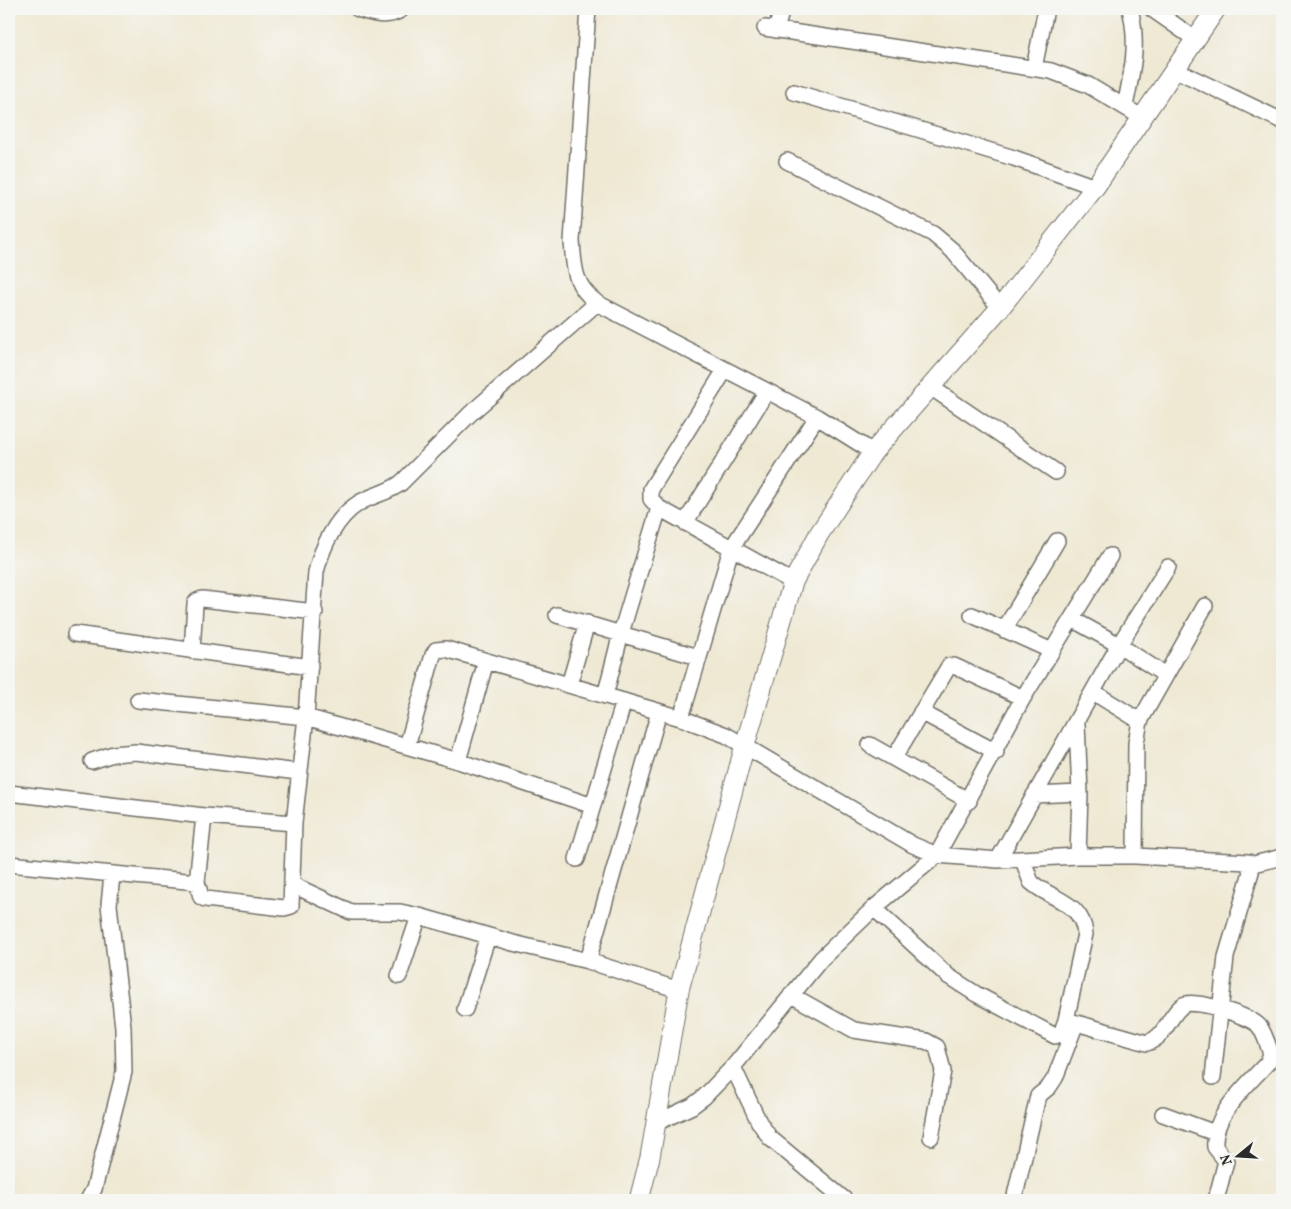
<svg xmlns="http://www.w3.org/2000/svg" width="1291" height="1209" font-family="Vollkorn,serif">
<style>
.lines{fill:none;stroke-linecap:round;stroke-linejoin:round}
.minor-casing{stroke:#706e66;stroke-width:18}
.tertiary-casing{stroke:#706e66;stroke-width:21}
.minor{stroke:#fff;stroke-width:15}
.tertiary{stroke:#fff;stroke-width:19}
</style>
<rect width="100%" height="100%" fill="#f6f6f2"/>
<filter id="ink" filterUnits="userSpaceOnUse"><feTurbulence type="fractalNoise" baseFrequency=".02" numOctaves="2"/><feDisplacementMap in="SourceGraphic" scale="10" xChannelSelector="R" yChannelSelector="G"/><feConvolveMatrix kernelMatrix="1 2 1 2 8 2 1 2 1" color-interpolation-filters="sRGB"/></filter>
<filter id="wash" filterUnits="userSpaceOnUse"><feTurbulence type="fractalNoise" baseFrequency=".0096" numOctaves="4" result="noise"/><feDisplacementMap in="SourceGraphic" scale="20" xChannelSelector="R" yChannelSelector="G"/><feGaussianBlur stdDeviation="1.12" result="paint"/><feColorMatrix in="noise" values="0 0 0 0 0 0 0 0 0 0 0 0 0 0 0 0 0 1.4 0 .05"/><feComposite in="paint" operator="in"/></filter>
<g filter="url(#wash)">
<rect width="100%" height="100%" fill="#efe9d4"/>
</g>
<g filter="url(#ink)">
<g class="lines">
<defs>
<path id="minor" d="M358 9C374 14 387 19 402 9
M588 9 572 241C574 269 574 285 597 303L817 417 873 452
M1152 9 1195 39
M765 28 1051 71 1088 85 1143 118
M776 30 782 9
M1034 68 1046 9
M1176 70 1282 121
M794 92 1014 158 1095 187
M1125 106C1132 73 1139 43 1130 9
M787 161 933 234 952 250 1000 308
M725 370 651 489V499L659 508 793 582
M932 388 1056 472
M685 523 767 391
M557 615 698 657
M972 615 1052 651
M1072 619 1119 645 1165 675
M1004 630 1057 541
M75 634 310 667
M192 651 195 604 197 601 202 599 315 612
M569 685 587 623
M1093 692 1140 721
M605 696 621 633 659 508
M138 700 306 717 458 761 593 806
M921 712 996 752
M681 718 731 549 817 417
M1077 724 1080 793 1078 856
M870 745 969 801
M407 746 433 655 436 650 446 649 681 718 726 735 913 845 937 855 998 860 1078 856H1135L1248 862 1251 872 1226 957 1213 1077
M894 758 949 666H954L1023 698
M92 761 113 754 136 752 298 772
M458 761 486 661
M9 793 204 816 294 823
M1034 795 1080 793
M204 816 197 882 201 897 205 899 284 908 291 906 294 823 306 717 316 572C322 547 336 517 359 503 372 495 388 493 401 483L470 414 597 303
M1135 856 1136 743 1140 721 1205 606
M577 859 624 701
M998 860 1119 645 1168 567
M9 864 197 882
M1250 865 1282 857
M293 885 351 912H400L419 916 513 943 588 961 679 990
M874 908 948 976 976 994 1055 1036 1061 1034 1066 1020 1085 934C1082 901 1051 900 1031 882L1023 860
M588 961 659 712
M399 976 419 916
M791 995 854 1030 926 1041 937 1047 943 1071 931 1137
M465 1009 488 936
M1066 1020 1147 1043C1166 1037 1168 1016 1183 1005 1194 998 1250 1016 1259 1026 1265 1034 1268 1045 1271 1054L1268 1062C1248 1085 1212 1114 1215 1147L1226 1161 1216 1200
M733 1067 759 1122 770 1138 845 1200
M1163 1114 1215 1133
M656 1123 692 1106 704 1097 733 1067 821 959 874 908 937 855 1023 698 1110 556
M88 1200 94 1189 124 1072 123 1027 109 905 112 875
M1014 1200 1038 1096 1049 1087 1055 1078 1076 1023"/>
<path id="tertiary" d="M639 1200 650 1157 679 990 745 745 793 582 819 534 873 452 1000 308 1095 187 1216 9"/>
</defs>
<use href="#minor" class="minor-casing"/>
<use href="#tertiary" class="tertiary-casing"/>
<use href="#minor" class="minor"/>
<use href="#tertiary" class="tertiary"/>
</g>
</g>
<rect width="1291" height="1209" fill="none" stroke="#f6f6f2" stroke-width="30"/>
<g transform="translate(1238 1156) rotate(252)" stroke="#f6f6f2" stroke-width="4" paint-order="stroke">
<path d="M0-4L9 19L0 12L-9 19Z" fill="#2b2b2b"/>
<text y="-8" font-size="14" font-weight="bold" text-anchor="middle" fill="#2b2b2b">N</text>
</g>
</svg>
